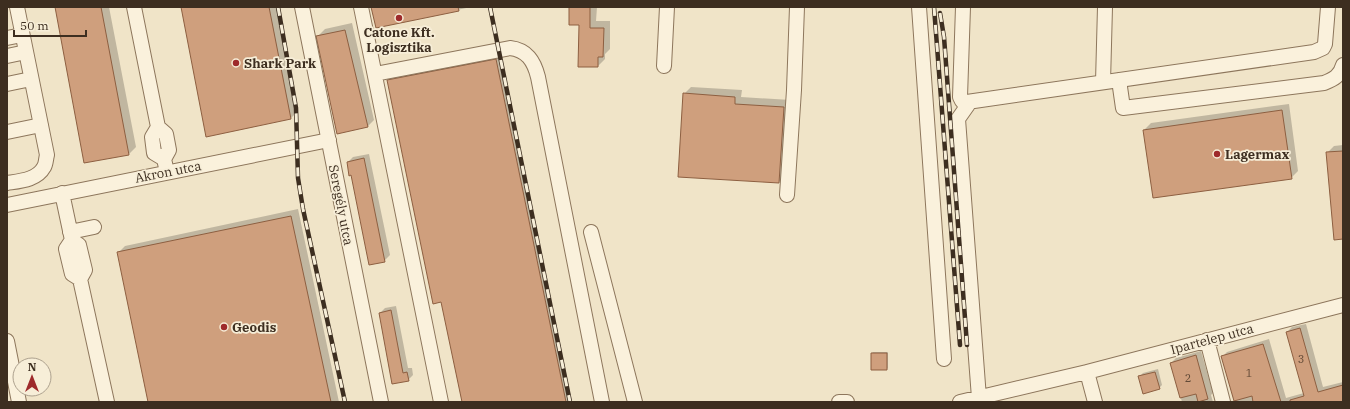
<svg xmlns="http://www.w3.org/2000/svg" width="1350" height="409" font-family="'IBM Plex Serif',serif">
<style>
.shadow{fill:#0003}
.building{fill:#cf9f7d;stroke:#8d5f41}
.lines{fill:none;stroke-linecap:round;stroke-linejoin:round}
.minor-casing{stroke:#8d765c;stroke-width:16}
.minor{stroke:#faf1dc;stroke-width:14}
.rail-casing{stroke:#3d2e20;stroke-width:4.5}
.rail{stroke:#f7eed8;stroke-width:3;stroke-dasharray:9;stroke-linecap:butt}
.poi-dot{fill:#9e2a2b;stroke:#f7eed8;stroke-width:1.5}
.labels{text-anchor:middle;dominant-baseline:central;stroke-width:3.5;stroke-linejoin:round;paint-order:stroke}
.number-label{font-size:11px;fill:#624a37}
.poi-label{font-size:13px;font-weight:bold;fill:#3d2e20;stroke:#f7eed8;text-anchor:start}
.street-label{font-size:13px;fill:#3d2e20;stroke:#f7eed8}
</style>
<rect width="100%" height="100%" fill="#f0e4c8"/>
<path class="shadow" d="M56 7H109L136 147 129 154Z
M182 7H277L298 111 291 118Z
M372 7H471L377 27Z
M570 7H597L596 21H610V49L605 54V59L598 66 580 24Z
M352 23 374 120 367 127 318 36 325 29Z
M501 55 572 402H463L442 301 388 81 393 75Z
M691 87 742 90 741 97 791 100 786 175 779 182 684 94Z
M1289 104 1298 171 1291 178 1144 130 1151 123Z
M1343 145V238L1327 153 1334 146Z
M369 154 390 255 384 261 348 162 353 157Z
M298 209 339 402H149L118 253 125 246Z
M396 306 408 368H412L413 375 408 380 393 383 380 313 385 308Z
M1306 324 1323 387 1343 382V402H1235L1222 357 1227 352 1269 339 1286 398 1304 393 1287 332 1292 327Z
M1201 351 1213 393 1211 395 1213 402H1182L1171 363 1176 358Z
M873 352H888V368L887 369 872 353Z
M1158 369 1162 385 1159 388 1139 377 1143 373Z"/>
<path class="building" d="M55 7H101L129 155 84 163Z
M181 7H269L291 119 206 137Z
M371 7H458L459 11 376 28Z
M569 7H590V28H604L603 57H598V67H578L579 25H569Z
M345 30 368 127 337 134 316 36Z
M496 59 566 402H462L441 302 433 304 387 80Z
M683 93 735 97V104L784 107 779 183 678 177Z
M1282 110 1292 179 1153 198 1143 130Z
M1343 151V239L1334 240 1326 152Z
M364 158 385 262 369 265 351 175 349 176 347 162Z
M291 216 331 402H148L117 252Z
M391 310 403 373 407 372 409 381 392 384 379 313Z
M1300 328 1318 392 1343 385V402H1290V400L1304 396 1286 332Z
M1263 344 1281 402H1253L1252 396 1234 401 1221 356Z
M871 353H887V370H871Z
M1196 355 1208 399 1198 402 1196 394 1180 398 1170 363Z
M1155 372 1160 389 1143 394 1138 376Z"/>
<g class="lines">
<defs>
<path id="minor" d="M134 7 158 127 152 137 154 153 164 159 167 172
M302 7 381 402
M361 7 441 402
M919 7 944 359
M963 7 960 97 962 101 967 102 1314 52 1323 48 1325 44 1328 7
M7 38 22 35
M7 56 26 52
M664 66 667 7
M375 74 510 48C527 50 534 61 538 77L602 402
M1119 80 1123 108 1324 83C1334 79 1340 76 1343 65
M1103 82 1105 7
M7 84 31 79
M970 102 958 119 979 398
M158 127 166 134 169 150 164 159
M7 132 41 125
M7 183C20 181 37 180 44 167 46 164 46 158 47 155L17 7
M62 193 72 240 66 249 72 274 80 279 107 402
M787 195 794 90 797 7
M7 205 329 140
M70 232 94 227
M591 232 635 402
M72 240 79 245 85 270 80 279
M1207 340 1223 402
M7 341 19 402
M1087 372 1095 402
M839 402H847
M960 402 1087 372 1343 305"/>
</defs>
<use href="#minor" class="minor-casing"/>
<use href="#minor" class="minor"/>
<defs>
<path id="rail" d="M278 7 296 108 298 178 303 209 345 402
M490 7 570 402
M934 7 960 345
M940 13 944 37 967 345"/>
</defs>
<use href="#rail" class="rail-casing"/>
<use href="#rail" class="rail"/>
</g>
<g class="poi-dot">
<circle cx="399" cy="18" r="4"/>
<circle cx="236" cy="63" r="4"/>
<circle cx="1217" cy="154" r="4"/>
<circle cx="224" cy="327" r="4"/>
</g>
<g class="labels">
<g class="number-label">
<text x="1301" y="359">3</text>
<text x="1249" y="373">1</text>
<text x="1188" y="378">2</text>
</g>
<g class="poi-label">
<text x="399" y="32" text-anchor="middle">Catone Kft.<tspan x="399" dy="15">Logisztika</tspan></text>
<text x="244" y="63">Shark Park</text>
<text x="1225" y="154">Lagermax</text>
<text x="232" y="327">Geodis</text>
</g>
<g class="street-label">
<text transform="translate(168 172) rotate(-11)">Akron utca</text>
<text transform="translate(341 205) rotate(79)">Seregély utca</text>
<text transform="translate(1212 339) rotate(-15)">Ipartelep utca</text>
</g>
</g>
<rect width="1350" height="409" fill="none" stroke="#3d2e20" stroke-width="16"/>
<g transform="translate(32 377)"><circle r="19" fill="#f7eed8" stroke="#ada18e"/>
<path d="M0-3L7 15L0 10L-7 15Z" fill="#9e2a2b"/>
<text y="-6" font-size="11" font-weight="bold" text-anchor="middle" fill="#3d2e20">N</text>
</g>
<path d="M14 30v6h72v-6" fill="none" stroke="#3d2e20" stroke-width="2"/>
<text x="20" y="30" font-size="12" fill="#3d2e20" stroke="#f7eed8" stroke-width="3" paint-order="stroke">50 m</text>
</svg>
